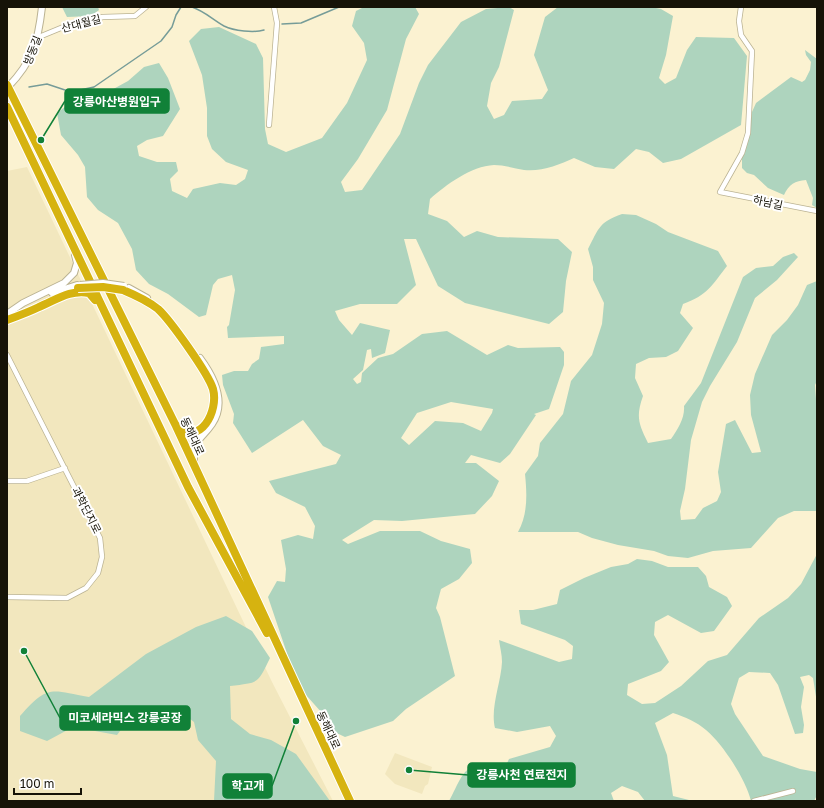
<svg xmlns="http://www.w3.org/2000/svg" width="824" height="808" font-family="'Golos Text','Noto Sans KR',sans-serif">
<style>
.built{fill:#f2e7be}
.green{fill:#aed4be;fill-rule:evenodd}
.lines{fill:none;stroke-linecap:round;stroke-linejoin:round}
.stream{stroke:#769c98;stroke-width:1.5}
.street-casing{stroke:#bbb393;stroke-width:6}
.secondary-casing{stroke:#bbb393;stroke-width:8}
.highway-casing{stroke:#fff;stroke-width:10}
.street{stroke:#fff;stroke-width:4.5}
.secondary{stroke:#fff;stroke-width:6}
.highway{stroke:#d6b310;stroke-width:8}
.secondary-bridge-casing{stroke:#bbb393;stroke-width:8;stroke-linecap:butt}
.highway-bridge-casing{stroke:#fff;stroke-width:10;stroke-linecap:butt}
.secondary-bridge{stroke:#fff;stroke-width:6}
.highway-bridge{stroke:#d6b310;stroke-width:8}
.labels{text-anchor:middle;dominant-baseline:central;stroke-width:4;stroke-linejoin:round;paint-order:stroke}
.street-label{font-size:11px;fill:#161307;stroke:#fff}
.leader{fill:none;stroke:#118138;stroke-width:1.5}
.callout-dot{fill:#118138;stroke:#fff;stroke-width:1.5}
.callout{fill:#118138;stroke:#118138;stroke-width:1.5}
.callout-label{font-size:12px;text-anchor:middle;font-weight:bold;fill:#fff}
</style>
<rect width="100%" height="100%" fill="#fbf2d1"/>
<path class="built" d="M27 167 272 682 333 801H7V171Z
M395 753 432 767 428 784 425 786 422 794 395 784 385 774Z"/>
<path class="green" d="M62 7H98L99 10 91 16 67 17Z
M364 7H415L419 14 406 39 387 110 358 159 341 182 345 192 362 190 400 134 419 83 428 65 461 22 486 9 509 7 514 10 499 67 491 83 487 106 494 119 504 115 512 101 542 99 548 90 534 55 545 17 558 7H651L661 9 673 16 666 55 659 78 665 84 676 78 687 50 696 37 734 38 747 56 741 125 681 159 663 163 649 152 636 149 614 169 595 167 574 158C559 165 541 172 524 170 514 168 503 165 494 165 471 166 446 185 430 199L428 214 447 221 464 237 477 231 498 237 558 239 572 252 566 281 563 312 549 324 465 303 438 286 416 239H404L416 285 397 304H360L335 311 339 320 352 335 360 323 390 330 385 353 372 358 371 349 367 350 363 370 353 379 357 384 361 382 362 373 378 358 393 354 422 334 447 331 487 355 508 345 518 348 560 347 564 352V365L549 409 534 414 536 415 510 454 500 463 471 455 465 463H476L499 481 492 496 475 514 402 521 374 520 342 540 348 544 380 531H420L441 541 470 549 472 563 459 579 441 589 436 608 440 617 455 676 406 709 393 721 345 737 326 728 322 713 298 686 268 597 277 581 285 582 286 569 281 540 298 535 313 539 315 526 305 507 276 493 269 481 336 464 341 455 323 446 303 420 252 453 233 423 234 414 223 385 222 375 234 371H248L252 364 259 359 261 347 284 344V336L228 338 227 327 229 325 235 290 232 275 218 279 213 285 206 315 199 317 168 294 149 284 136 270 132 249 118 223 98 210 87 197 85 167 78 155 61 135 57 113 70 103 95 99 128 81 144 67 159 63 168 78 180 109 163 136 147 140 137 146 139 156 157 162H176L178 171 170 179 172 191 187 198 193 189 220 183 236 185 245 179 248 170 226 162 212 149 207 136V108L202 75 189 41 201 29 219 27 256 44 263 58 265 129 268 144 286 152 322 138 347 103 367 60 364 43 352 26 356 11ZM451 402 493 409 492 413 481 431 463 423 435 421 409 445 401 438 417 413Z
M805 50 817 59V208L812 205 813 198 806 180C795 181 789 184 784 195L768 188 754 175 747 173 742 168V158L747 145 752 112 756 103 791 77 802 82 805 80 810 70 811 62 806 55Z
M622 214 636 215 656 224 668 232 718 251 727 266C712 285 708 295 683 304L680 313 693 328 678 351 666 357 649 358 636 364 635 378 643 396C636 416 638 423 648 443L671 439C678 429 685 418 684 406L701 383 743 277 756 268 773 266 783 257 794 253 798 257 777 280 755 298 737 342 710 386 702 402 691 440 685 489 680 511 681 520 695 519 703 508 717 501 721 492 718 472 726 424 735 420 752 453 761 452 751 415 750 395 755 374 772 335 787 320 798 305 807 285 817 281V381L815 385 817 413V511H794L778 518 751 548 713 551 688 558 668 556 654 551 618 545 592 538 578 532H518C528 514 527 494 525 474L538 456 540 443 563 414 571 381 592 355 602 324 604 303 593 280V267L588 249C599 228 599 222 622 214Z
M817 554V703L813 678 809 675 800 677 804 687 801 707 804 725 803 733 795 734 778 685 770 673 749 672 739 678 731 704 735 714 763 756 800 769 817 772V795L814 801H751C746 780 723 744 706 730 697 722 685 717 673 713L655 723 667 755 673 796 693 801H645L638 792 622 786 611 793 614 801H449C459 784 464 760 487 765L492 777 499 780 509 759 550 747 556 736 550 726 517 732 495 728C490 708 501 683 502 662 502 655 500 647 499 640L559 662 572 659 573 646 565 640 521 624 519 610H533L557 604 560 590 584 578 611 567 628 564 637 559 652 561 668 567H698L706 576 709 587 727 597 732 606 714 631 701 633 668 615 655 622 654 635 669 662 661 671 628 684 627 695 642 704 655 703 681 686 708 661 727 655 759 618 788 598 801 584Z
M226 616 252 631 270 658C257 685 259 682 230 686L231 719 250 734 271 740 296 754 330 801H214L216 761 198 740 194 722 173 706H149L129 719 117 735 73 727 47 741 20 731V716C48 684 50 690 89 697L146 654 196 627Z"/>
<g class="lines">
<path class="stream" d="M192 7C204 11 212 19 224 26 234 31 254 33 264 30
M282 24 301 23 339 7
M29 87 47 84 71 92 94 87 161 41 172 27 176 15 181 7"/>
<defs>
<path id="street" d="M741 7 739 21 741 35 752 51 748 133 742 153 720 192 817 211
M39 37 73 23 103 17 135 16 146 7
M269 125 277 23 274 7
M7 355 100 538 102 557 98 573 86 588 67 598 7 597
M7 481H27L65 468
M754 801 793 791"/>
<path id="secondary" d="M8 87C33 61 38 42 42 7
M129 288 147 298
M52 293 77 285
M7 314 23 303 64 283 74 273 77 263 75 255
M194 461C193 439 201 440 212 424 227 402 214 377 200 358"/>
<path id="highway" d="M7 85 176 426 350 801
M7 107 188 487 267 633
M123 290C135 295 148 301 158 309 170 320 208 373 213 389 219 411 200 447 177 426
M7 320C18 316 29 312 39 307 56 300 71 289 89 293L95 300"/>
</defs>
<use href="#street" class="street-casing"/>
<use href="#secondary" class="secondary-casing"/>
<use href="#highway" class="highway-casing"/>
<use href="#street" class="street"/>
<use href="#secondary" class="secondary"/>
<use href="#highway" class="highway"/>
<defs>
<path id="secondary-bridge" d="M80 285 103 283 124 286"/>
<path id="highway-bridge" d="M78 288 103 287 123 290"/>
</defs>
<use href="#secondary-bridge" class="secondary-bridge-casing"/>
<use href="#highway-bridge" class="highway-bridge-casing"/>
<use href="#secondary-bridge" class="secondary-bridge"/>
<use href="#highway-bridge" class="highway-bridge"/>
</g>
<g class="labels">
<g class="street-label">
<text transform="translate(81 23) rotate(-15)">산대월길</text>
<text transform="translate(32 50) rotate(-68)">방동길</text>
<text transform="translate(768 202) rotate(12)">하남길</text>
<text transform="translate(193 436) rotate(65)">동해대로</text>
<text transform="translate(87 510) rotate(63)">과학단지로</text>
<text transform="translate(329 730) rotate(65)">동해대로</text>
</g>
</g>
<path class="leader" d="M41 140L65 101M24 651L60 718M409 770L468 775M296 721L272 786"/>
<g class="callout-dot">
<circle cx="41" cy="140" r="4"/>
<circle cx="24" cy="651" r="4"/>
<circle cx="409" cy="770" r="4"/>
<circle cx="296" cy="721" r="4"/>
</g>
<g class="callout">
<rect x="65" y="89" width="104" height="24" rx="4"/>
<rect x="60" y="706" width="130" height="24" rx="4"/>
<rect x="468" y="763" width="107" height="24" rx="4"/>
<rect x="223" y="774" width="49" height="24" rx="4"/>
</g>
<g class="callout-label">
<text x="117" y="106">강릉아산병원입구</text>
<text x="125" y="722">미코세라믹스 강릉공장</text>
<text x="522" y="779">강릉사천 연료전지</text>
<text x="248" y="790">학고개</text>
</g>
<rect width="824" height="808" fill="none" stroke="#161307" stroke-width="16"/>
<path d="M14 788v6h67v-6" fill="none" stroke="#161307" stroke-width="2"/>
<text x="20" y="788" font-size="12" fill="#161307" stroke="#ffffff" stroke-width="3" paint-order="stroke">100 m</text>
</svg>
